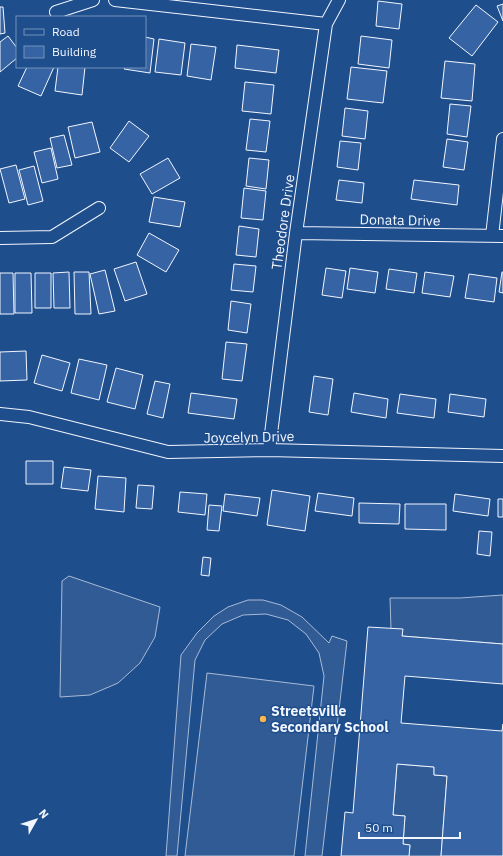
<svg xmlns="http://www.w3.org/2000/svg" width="503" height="856" font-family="'IBM Plex Sans',sans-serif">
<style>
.built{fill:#305b95;stroke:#a8bbd7}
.building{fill:#3563a3;stroke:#f2f6ff}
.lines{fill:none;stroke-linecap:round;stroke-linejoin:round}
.street-casing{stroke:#f2f6ff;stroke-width:14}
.street{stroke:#1f4e8c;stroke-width:12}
.poi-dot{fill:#ffb74d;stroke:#1f4e8c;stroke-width:1.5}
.labels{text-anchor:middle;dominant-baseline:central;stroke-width:3;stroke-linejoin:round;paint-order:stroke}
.street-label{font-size:14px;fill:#f2f6ff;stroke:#1f4e8c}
.poi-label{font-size:14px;font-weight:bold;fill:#f2f6ff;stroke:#1f4e8c;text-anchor:start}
</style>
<rect width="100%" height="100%" fill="#1f4e8c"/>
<path class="built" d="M69 576 160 607 155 637 140 663 118 683 90 695 60 697 62 581Z
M503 595V644L402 636V630L391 629 390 598H460Z
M248 600H263L281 605 302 617 329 643 332 636 347 641 322 856H305L324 676 319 653 306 634 288 620 266 614 243 615 222 624 205 640 195 660 177 856H166L181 655 197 633 214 616 228 607Z
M207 673 314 686 294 856H185Z
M397 764 434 767V775L447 776 441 856H409L410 845 403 844 405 816 393 815Z"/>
<path class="building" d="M378 1 402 4 399 29 376 26Z
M503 4V21L497 6Z
M476 5 498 22 472 56 449 38Z
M0 7H3L5 33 0 34Z
M8 36 17 48V58L0 72V42Z
M361 36 392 40 389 68 358 64Z
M145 37 154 39 150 73 124 69 125 67H145Z
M159 39 185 43 181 75 155 72Z
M191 44 216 47 211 80 187 76Z
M237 45 279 50 276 73 235 68Z
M445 61 475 64 472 101 441 98Z
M27 67H54L41 96 18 86Z
M58 67H85L82 95 55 91Z
M351 67 387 71 383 103 347 99Z
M245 82 274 85 271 114 242 111Z
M450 104 471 106 467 137 447 134Z
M345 108 368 111 365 139 342 136Z
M250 119 270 121 266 152 246 150Z
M129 121 149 136 129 162 110 148Z
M92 122 100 152 75 158 68 127Z
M64 135 72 165 57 168 50 138Z
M447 139 468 142 464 170 443 167Z
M340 141 361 143 358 170 337 167Z
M51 148 58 179 42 183 34 152Z
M168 158 180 178 152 194 140 174Z
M249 158 269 160 266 189 246 186Z
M16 165 25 199 9 203 0 169Z
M34 166 43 201 28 205 19 170Z
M339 180 364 183 362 203 336 200Z
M414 180 459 185 457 205 411 199Z
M244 188 266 191 263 220 241 218Z
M154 197 185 202 180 227 149 222Z
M239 226 259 229 256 257 236 255Z
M149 233 179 250 166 272 137 255Z
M136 262 147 294 125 301 114 269Z
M234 264 256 266 253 292 231 290Z
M326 268 346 271 342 298 322 295Z
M350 268 378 272 375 293 347 289Z
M389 269 417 273 414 293 386 289Z
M105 270 115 311 99 314 90 274Z
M69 272 70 308H54L53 273Z
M74 272H89L91 314H75Z
M425 272 454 276 450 297 422 293Z
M502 272H503V293L499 292Z
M0 273H13L14 314H0Z
M15 273H31L32 313H15Z
M35 273H51V308H35Z
M469 274 497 278 494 302 465 298Z
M231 301 251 304 247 333 228 330Z
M226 342 247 344 242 381 222 379Z
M26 351 27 380 0 381V352Z
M42 355 70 363 62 391 34 383Z
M79 359 107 365 99 400 71 393Z
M116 368 143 375 135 409 107 402Z
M314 376 333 379 328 415 309 412Z
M155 381 170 384 163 418 147 414Z
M191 393 237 399 234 419 188 413Z
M354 393 388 399 386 418 351 412Z
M400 394 436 399 434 418 397 413Z
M450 394 486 399 484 417 448 412Z
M26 461H53V484H26Z
M64 467 91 470 88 491 61 488Z
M98 476 126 478 124 512 95 509Z
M138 485 154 486 152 509 136 508Z
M272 490 310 496 305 531 267 525Z
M180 492 207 494 205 515 178 512Z
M318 493 354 498 352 516 315 511Z
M225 494 260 498 257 516 223 511Z
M455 494 490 499 488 516 453 511Z
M498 499H503V517H498Z
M359 503 400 504 399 524 359 523Z
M405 504H446V530L405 529Z
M209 505 222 506 219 531 207 530Z
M479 531 492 532 490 556 477 554Z
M203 557 211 558 209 576 201 575Z
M368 627 403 629 402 636 503 644V684L405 676 401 723 502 731 503 724V856H441L447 776 434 775V767L397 764 393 815 405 816 403 844 410 845 409 856H341L345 812 353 813Z"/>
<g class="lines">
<defs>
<path id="street" d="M115 0 326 24
M56 12 93 0
M296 233 503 236
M492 236 503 139
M0 238 52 237 99 208
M0 414 29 417 168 452 269 450 503 456
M269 450 296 233 326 24 339 0"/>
</defs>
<use href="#street" class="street-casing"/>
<use href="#street" class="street"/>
</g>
<circle class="poi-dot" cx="263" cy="719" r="4"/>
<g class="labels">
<g class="street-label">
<text transform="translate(400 220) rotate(1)">Donata Drive</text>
<text transform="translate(283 222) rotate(-82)">Theodore Drive</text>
<text transform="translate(249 437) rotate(-1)">Joycelyn Drive</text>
</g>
<g class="poi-label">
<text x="271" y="711">Streetsville<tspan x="271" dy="16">Secondary School</tspan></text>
</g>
</g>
<rect x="16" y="16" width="130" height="52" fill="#1f4e8c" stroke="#7391ba"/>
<rect x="24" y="29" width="20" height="6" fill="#1f4e8c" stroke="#7391ba"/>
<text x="52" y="36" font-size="12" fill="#f2f6ff">Road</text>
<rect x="24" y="46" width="20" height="12" fill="#3563a3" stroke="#7391ba"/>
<text x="52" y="56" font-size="12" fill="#f2f6ff">Building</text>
<g transform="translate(36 820) rotate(51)" stroke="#1f4e8c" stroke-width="3" paint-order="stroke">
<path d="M0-3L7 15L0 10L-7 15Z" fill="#f2f6ff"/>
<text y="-6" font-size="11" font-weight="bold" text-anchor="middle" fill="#f2f6ff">N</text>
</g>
<path d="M359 832v6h101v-6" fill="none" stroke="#f2f6ff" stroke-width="2"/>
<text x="365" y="832" font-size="12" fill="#f2f6ff" stroke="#1f4e8c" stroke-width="3" paint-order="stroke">50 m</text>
</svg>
